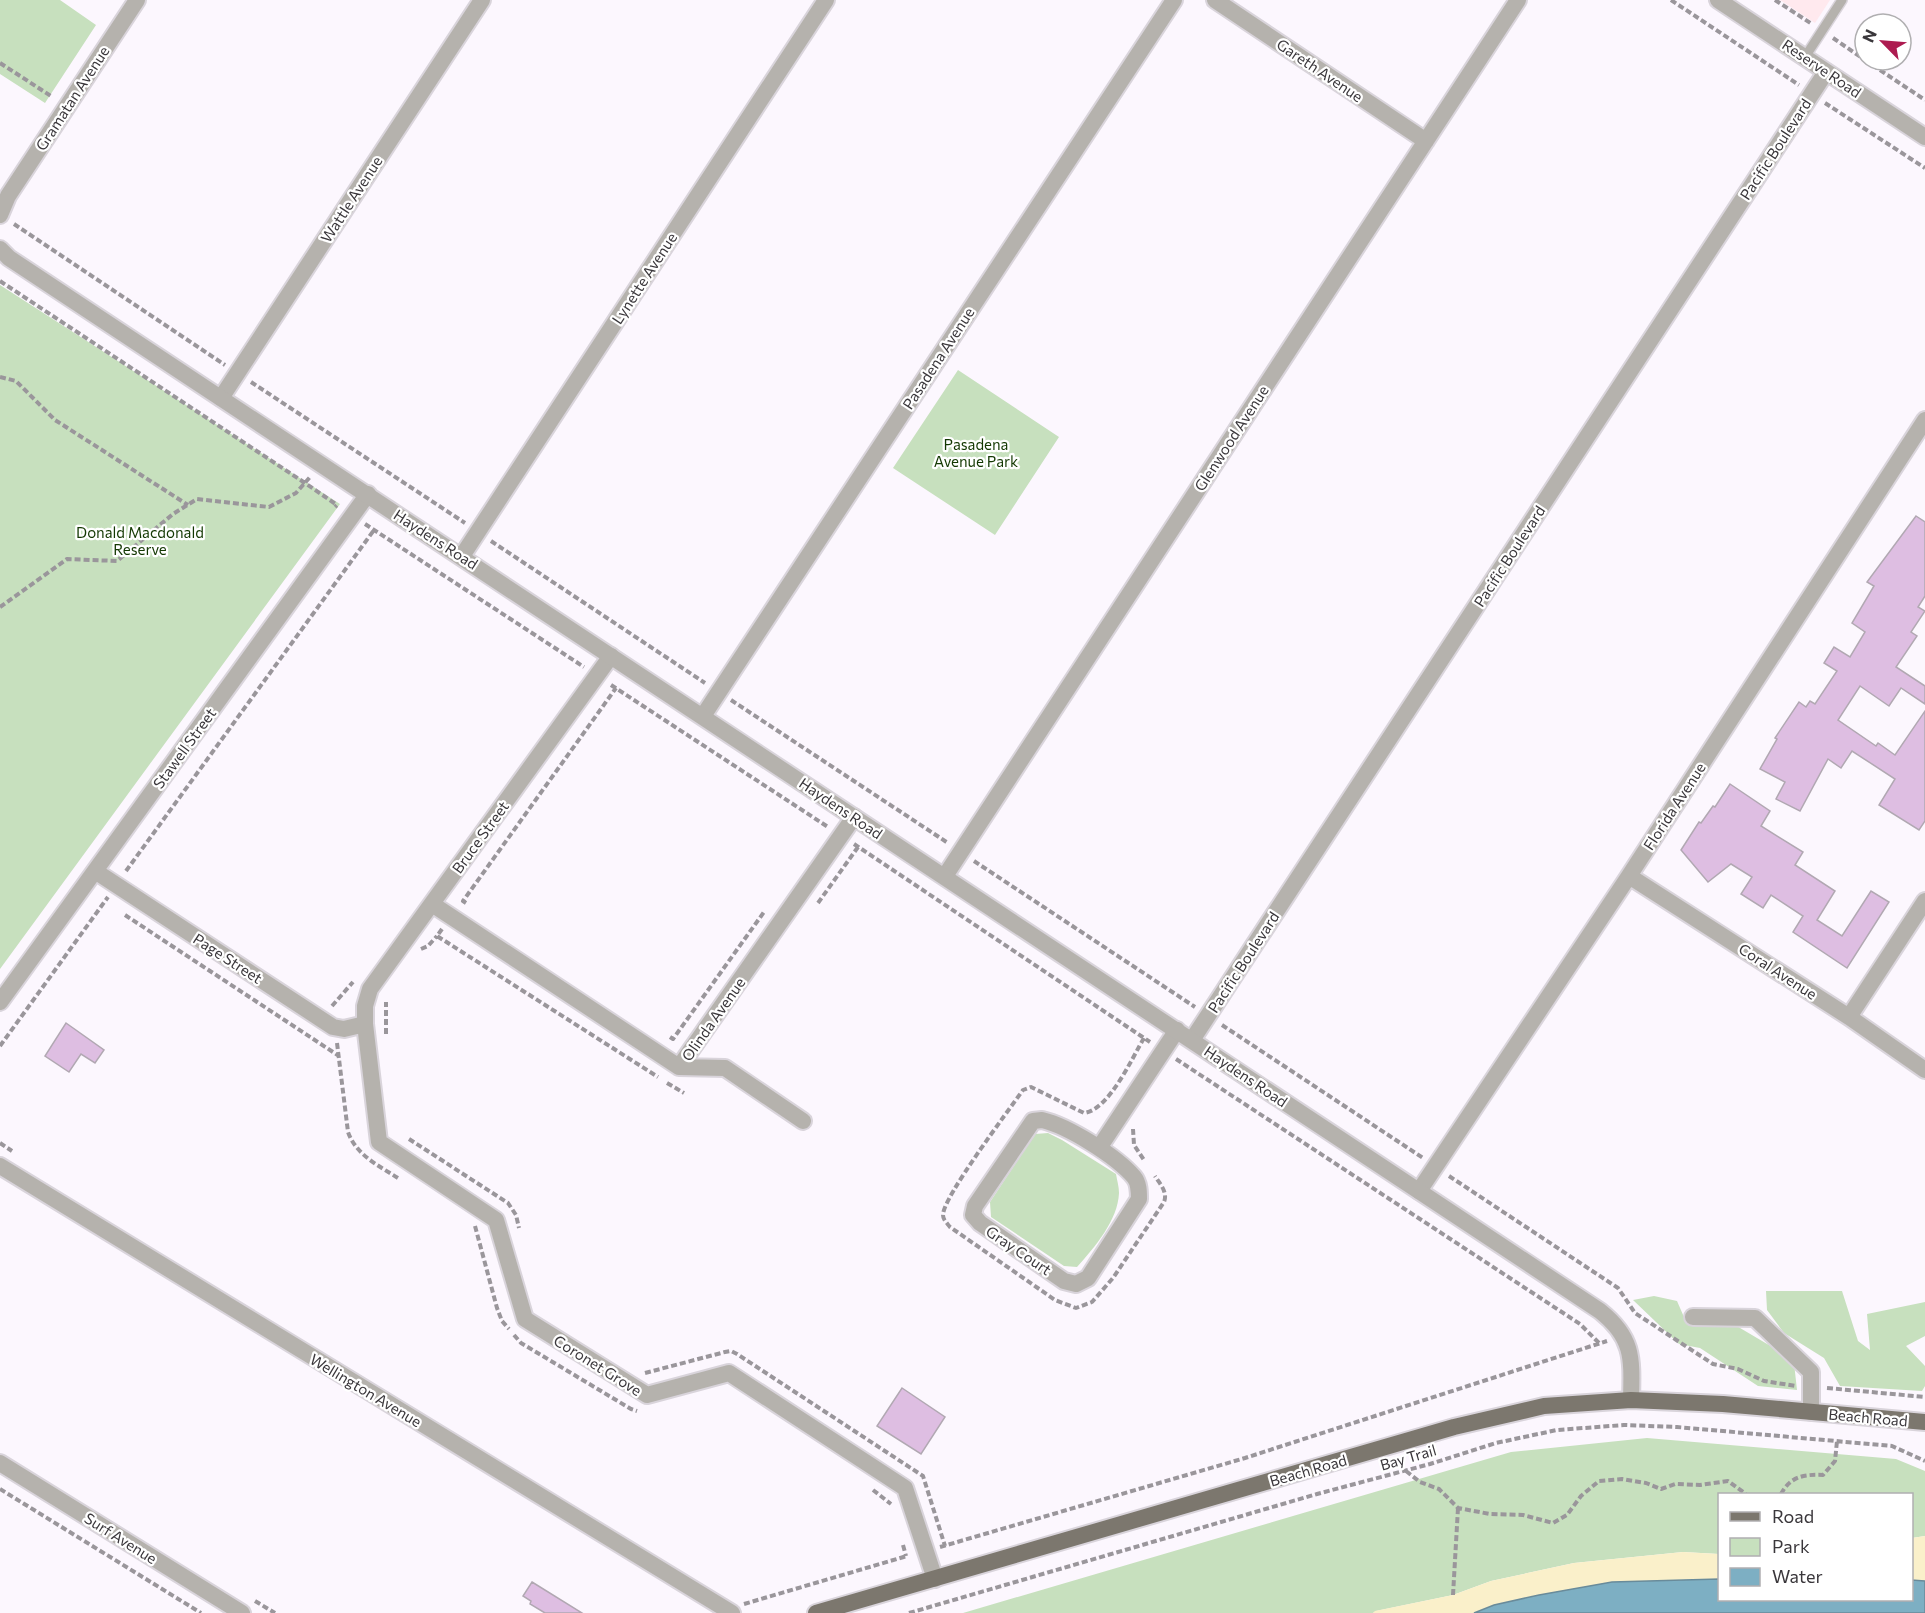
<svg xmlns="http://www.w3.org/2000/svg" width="1925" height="1613" font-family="Commissioner,sans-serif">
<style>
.commercial{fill:#ffe9ee}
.green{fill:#c7e0be}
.sand{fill:#faf0ca}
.water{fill:#7dafc3;stroke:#698b9a;stroke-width:1.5}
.building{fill:#debee2;stroke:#b1a8b2;stroke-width:1.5}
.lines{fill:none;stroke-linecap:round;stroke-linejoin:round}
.service-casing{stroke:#d9d4db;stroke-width:12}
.minor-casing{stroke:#d9d4db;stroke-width:20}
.tertiary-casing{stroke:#d9d4db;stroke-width:20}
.primary-casing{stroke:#d9d4db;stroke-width:20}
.path{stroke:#9a969b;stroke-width:4;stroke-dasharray:6 3;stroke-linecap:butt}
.service{stroke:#b5b2ad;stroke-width:9}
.minor{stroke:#b5b2ad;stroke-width:16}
.tertiary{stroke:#b5b2ad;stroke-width:16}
.primary{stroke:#7c776e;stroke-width:16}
.labels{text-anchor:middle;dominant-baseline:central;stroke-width:4.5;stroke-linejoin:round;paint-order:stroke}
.street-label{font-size:15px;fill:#3a373b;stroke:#fff}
.park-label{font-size:15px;fill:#133802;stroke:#fff}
</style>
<rect width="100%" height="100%" fill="#fcf7fe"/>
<path class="commercial" d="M1780 0H1830L1815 23Z"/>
<path class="green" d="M0 0H60L96 25 45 103 0 74Z
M0 285 340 504 0 969Z
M958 370 1059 437 995 535 893 468Z
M1048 1133 1062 1140 1116 1174C1117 1180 1119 1187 1119 1193 1118 1220 1095 1247 1077 1267L1064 1266 991 1217 990 1202 1035 1134Z
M1766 1291H1842L1858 1341 1870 1350 1867 1314 1925 1302V1336L1906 1346 1925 1366V1386L1922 1391 1840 1386 1824 1358 1784 1333 1767 1310Z
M1654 1296 1677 1301 1687 1324 1735 1325 1779 1351 1794 1363 1797 1390 1758 1386 1700 1348 1679 1344 1633 1300Z
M1647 1438 1896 1459 1925 1471V1536L1912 1538V1494H1720L1719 1554 1683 1552 1574 1563 1491 1581 1453 1595 1376 1611 1373 1613H963L1511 1452Z"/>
<path class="sand" d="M1925 1536V1581L1912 1580V1538Z
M1683 1552 1719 1554V1579L1612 1582 1539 1595 1494 1605 1474 1613H1373L1375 1611 1453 1595 1491 1581 1574 1563Z"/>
<path class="water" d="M1719 1579 1720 1600H1912V1580L1925 1581V1613H1474L1494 1605 1539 1595 1612 1582Z"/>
<path class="building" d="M1916 516 1925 522V596L1918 607 1925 611 1911 632 1917 636 1896 667 1925 686V704L1901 688 1889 706 1860 686 1838 720 1876 746 1878 743 1895 755 1925 711V821L1919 830 1879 805 1895 779 1852 751 1841 768 1828 759 1800 811 1776 799 1785 782 1760 769 1777 739 1775 738 1799 702 1806 707 1810 701 1815 704 1837 671 1824 663 1834 647 1850 657 1865 632 1852 623 1874 586 1867 582Z
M1730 784 1770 811 1761 826 1803 852 1795 865 1835 891 1817 920 1842 936 1871 891 1889 902 1847 968 1793 932 1803 916 1771 895 1763 908 1741 894 1752 877 1731 864 1708 882 1681 850 1699 822 1701 823 1713 806 1715 807Z
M66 1023 104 1050 95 1063 81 1054 69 1072 45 1056Z
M902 1388 945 1417 921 1454 877 1426Z
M532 1582 582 1613H545L530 1604 531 1601 523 1596Z"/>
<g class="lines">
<defs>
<path id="service" d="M1805 57 1842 0"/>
<path id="minor" d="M1215 0 1426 141
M221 398 482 0
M462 556 826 0
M611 656 370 989 365 1006V1024L379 1142 496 1220 525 1319 647 1395 729 1373 905 1488 935 1579
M703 716 1174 0
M95 871 333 1027 344 1029 365 1024
M945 876 1518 0
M1629 876 1849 1017 1925 1070
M432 904 679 1067
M0 1002 368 494
M1849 1017 1925 901
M1192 1040 1826 72
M679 1067 854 817
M679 1067 725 1068 803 1121
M1042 1120C1068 1126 1116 1156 1134 1177 1139 1183 1139 1192 1139 1199L1088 1278 1076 1284 1064 1281 980 1223 973 1215 975 1206 1033 1121Z
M1099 1148 1177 1030
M0 1166 732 1613
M1419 1191 1629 876 1925 420
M1693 1317 1755 1318 1811 1372V1412
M0 1463 242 1613"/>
<path id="tertiary" d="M1718 0 1925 137
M0 215 8 196 137 0
M0 249 9 258 1600 1311C1634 1338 1632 1359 1631 1400"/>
<path id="primary" d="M816 1613 1454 1427 1544 1406 1631 1400 1723 1404 1925 1422"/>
</defs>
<use href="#service" class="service-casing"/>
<use href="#minor" class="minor-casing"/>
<use href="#tertiary" class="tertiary-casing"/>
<use href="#primary" class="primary-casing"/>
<path class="path" d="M1671 0 1799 85
M1775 0 1812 24
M1833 38 1865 60
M1865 60 1925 100
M0 63 51 96
M1825 103 1925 168
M14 224 225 365
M0 281 305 483 337 505 335 507
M0 377 16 381 55 420 188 505
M251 382 465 523
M365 524 584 667
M491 541 705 683
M0 607 67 559 117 561 173 514 197 499 269 507 296 493 311 476
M611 685 828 827
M731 700 948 843
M854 844 1150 1042
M974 861 1195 1007
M126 871 374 530
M466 903 463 901 616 688
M818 903 858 847
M125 915 339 1056
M442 929 437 936 658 1077
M421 949 428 946 437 936
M332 1006 353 982
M1222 1025 1423 1158
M386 1034V1002
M670 1037 673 1039 764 912
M1144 1038C1132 1058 1109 1110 1084 1113L1031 1087 1023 1090C1009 1110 943 1197 943 1215 943 1220 947 1223 950 1227L1055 1300 1076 1308 1092 1302 1113 1278 1164 1202C1168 1192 1160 1184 1155 1176
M337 1043 348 1132C356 1155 379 1166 398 1178
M0 1046 108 897
M1176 1059 1580 1324 1599 1343
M667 1083 684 1093
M1133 1129 1134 1145 1144 1160
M409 1139 508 1203 516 1215 519 1228
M0 1143 12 1151
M1449 1176 1618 1288 1635 1313 1713 1364 1738 1369 1764 1381 1796 1386
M475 1226 497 1308 502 1321 509 1329
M514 1335 521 1343 631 1409 637 1411
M645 1373 725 1352 731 1351 737 1354 923 1476 945 1546
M1827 1388 1925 1397
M1406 1471 1420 1482 1439 1489 1458 1508 1490 1514 1523 1515 1553 1523 1567 1515 1581 1496 1599 1481 1622 1479 1646 1483 1661 1489 1675 1484 1700 1485 1728 1481 1746 1494
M0 1489 201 1613
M873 1490 891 1504
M1781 1494C1790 1477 1803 1474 1823 1475L1835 1461 1837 1441
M903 1545 906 1556
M940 1547 1245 1458 1607 1341
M1453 1595 1458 1508
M255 1601 275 1613
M744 1604 907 1556
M909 1613 1317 1494 1430 1464 1496 1443 1557 1430 1624 1425 1677 1427 1892 1446 1925 1461"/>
<use href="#service" class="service"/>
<use href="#minor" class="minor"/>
<use href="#tertiary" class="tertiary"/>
<use href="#primary" class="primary"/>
</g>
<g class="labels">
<g class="street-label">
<text transform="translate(1822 68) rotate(34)">Reserve Road</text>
<text transform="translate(1320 70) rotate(34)">Gareth Avenue</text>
<text transform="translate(72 98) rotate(-57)">Gramatan Avenue</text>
<text transform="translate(1775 149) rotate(-57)">Pacific Boulevard</text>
<text transform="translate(351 199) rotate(-57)">Wattle Avenue</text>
<text transform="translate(644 278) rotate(-57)">Lynette Avenue</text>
<text transform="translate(938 358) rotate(-57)">Pasadena Avenue</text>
<text transform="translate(1231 438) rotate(-57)">Glenwood Avenue</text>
<text transform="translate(436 539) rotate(33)">Haydens Road</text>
<text transform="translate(1509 556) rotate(-57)">Pacific Boulevard</text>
<text transform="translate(184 748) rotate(-54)">Stawell Street</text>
<text transform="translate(1674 806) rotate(-57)">Florida Avenue</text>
<text transform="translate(841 808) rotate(34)">Haydens Road</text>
<text transform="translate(480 837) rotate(-54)">Bruce Street</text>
<text transform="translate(228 958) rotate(33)">Page Street</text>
<text transform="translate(1243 962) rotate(-57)">Pacific Boulevard</text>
<text transform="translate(1778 971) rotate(33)">Coral Avenue</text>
<text transform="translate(713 1019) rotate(-55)">Olinda Avenue</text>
<text transform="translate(1246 1076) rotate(34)">Haydens Road</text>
<text transform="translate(1019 1250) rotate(34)">Gray Court</text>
<text transform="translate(598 1365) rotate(32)">Coronet Grove</text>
<text transform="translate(366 1390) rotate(31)">Wellington Avenue</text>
<text transform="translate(1868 1417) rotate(5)">Beach Road</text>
<text transform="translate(1408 1457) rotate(-16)">Bay Trail</text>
<text transform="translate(1308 1470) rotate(-16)">Beach Road</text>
<text transform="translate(121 1538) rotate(32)">Surf Avenue</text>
</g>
<g class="park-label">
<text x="976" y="444">Pasadena<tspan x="976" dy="17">Avenue Park</tspan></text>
<text x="140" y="532">Donald Macdonald<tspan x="140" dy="17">Reserve</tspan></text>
</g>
</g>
<rect x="1718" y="1493" width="195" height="108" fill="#ffffff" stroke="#b0afb1" stroke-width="1.5"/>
<rect x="1730" y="1512" width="30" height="9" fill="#7c776e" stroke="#b0afb1" stroke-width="1.5"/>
<text x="1772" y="1523" font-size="18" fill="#3a373b">Road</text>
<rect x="1730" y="1538" width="30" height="18" fill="#c7e0be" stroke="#b0afb1" stroke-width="1.5"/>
<text x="1772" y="1553" font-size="18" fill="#3a373b">Park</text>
<rect x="1730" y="1568" width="30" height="18" fill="#7dafc3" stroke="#b0afb1" stroke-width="1.5"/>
<text x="1772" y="1583" font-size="18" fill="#3a373b">Water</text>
<g transform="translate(1883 42) rotate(295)"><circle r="28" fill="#ffffff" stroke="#b0afb1" stroke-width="1.5"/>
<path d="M0-4.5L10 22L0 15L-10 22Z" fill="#ad1b50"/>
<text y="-9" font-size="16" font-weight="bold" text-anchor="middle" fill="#3a373b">N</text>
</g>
</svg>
